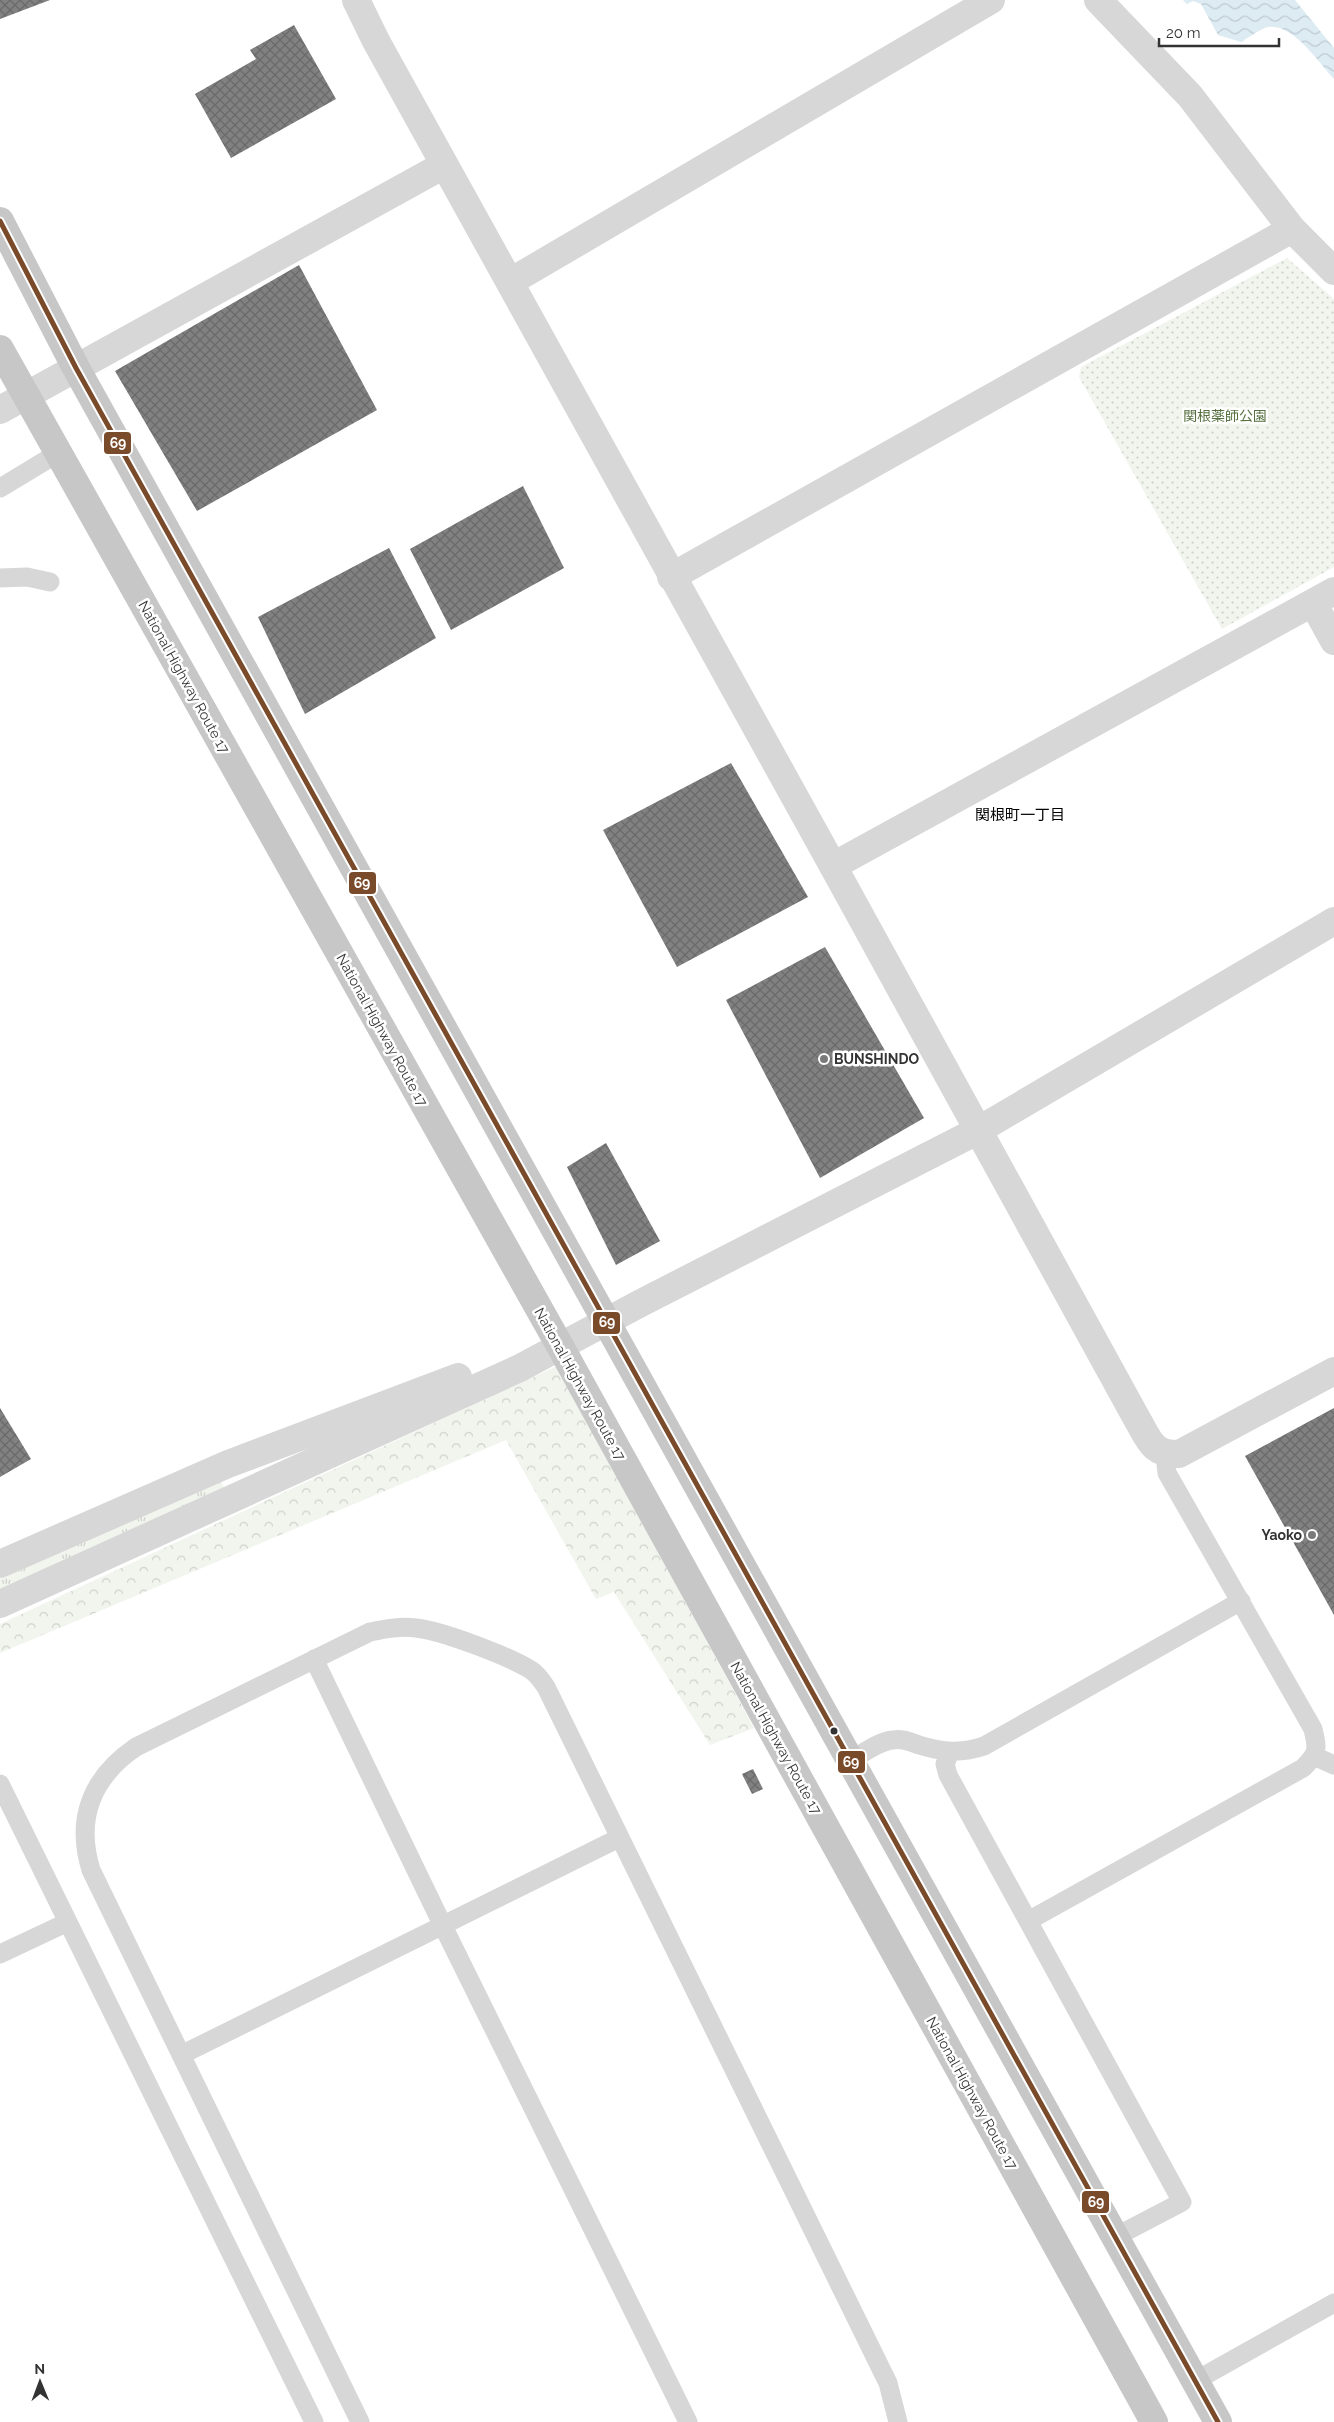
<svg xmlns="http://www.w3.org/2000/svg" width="1334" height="2422" font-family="Raleway,'Noto Sans JP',sans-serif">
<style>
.grass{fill:url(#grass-tufts)}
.forest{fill:url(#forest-crowns)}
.park{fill:url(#park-dots)}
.water{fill:url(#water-waves)}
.building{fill:url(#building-cross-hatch)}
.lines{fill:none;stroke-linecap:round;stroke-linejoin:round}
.service{stroke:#d7d7d7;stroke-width:19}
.minor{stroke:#d7d7d7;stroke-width:28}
.tertiary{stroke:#d7d7d7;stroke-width:28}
.trunk{stroke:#c7c7c7;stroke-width:28}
.bus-1-casing{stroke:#fff;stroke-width:9}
.bus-1{stroke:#7a4b2a;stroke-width:5}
.poi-dot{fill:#7a7a7a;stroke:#fff;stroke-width:2}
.bus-dot{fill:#333;stroke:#fff;stroke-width:2}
.labels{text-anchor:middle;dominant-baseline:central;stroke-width:5;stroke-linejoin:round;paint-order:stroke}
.park-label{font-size:14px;fill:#56703f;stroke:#fff}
.street-label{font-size:14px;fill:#333;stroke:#fff}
.poi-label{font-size:14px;font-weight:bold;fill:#333;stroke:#fff;text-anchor:start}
.neighbourhood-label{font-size:15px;fill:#000;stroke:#fff}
.line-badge{stroke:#fff;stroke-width:2}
.badge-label{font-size:14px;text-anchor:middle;font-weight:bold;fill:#fff}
</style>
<defs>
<pattern id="grass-tufts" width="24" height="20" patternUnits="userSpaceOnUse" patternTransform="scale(1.25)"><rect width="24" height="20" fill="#f1f5ed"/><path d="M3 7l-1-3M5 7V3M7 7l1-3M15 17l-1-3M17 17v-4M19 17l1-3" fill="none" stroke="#cfd2cc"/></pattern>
<pattern id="forest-crowns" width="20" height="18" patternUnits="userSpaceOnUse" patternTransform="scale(1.25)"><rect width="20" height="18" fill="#f1f5ed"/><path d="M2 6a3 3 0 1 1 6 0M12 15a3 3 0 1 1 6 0" fill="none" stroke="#cfd2cc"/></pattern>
<pattern id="park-dots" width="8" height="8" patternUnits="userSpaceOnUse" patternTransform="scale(1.25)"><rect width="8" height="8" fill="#f1f5ed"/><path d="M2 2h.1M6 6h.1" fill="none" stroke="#cfd2cc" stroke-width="1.8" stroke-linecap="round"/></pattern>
<pattern id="water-waves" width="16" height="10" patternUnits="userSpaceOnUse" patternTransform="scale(1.25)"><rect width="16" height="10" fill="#ddebf3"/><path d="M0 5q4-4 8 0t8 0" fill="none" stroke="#becad1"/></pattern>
<pattern id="building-cross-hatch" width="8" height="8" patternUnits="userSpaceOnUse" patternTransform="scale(1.25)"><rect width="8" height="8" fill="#818181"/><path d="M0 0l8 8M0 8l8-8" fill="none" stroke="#6a6a6a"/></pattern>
</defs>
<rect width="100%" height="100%" fill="#fff"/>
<path class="grass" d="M221 1482 227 1493 0 1593V1579Z"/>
<path class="forest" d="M557 1366 754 1728 710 1745 614 1592 596 1599 506 1440 0 1653V1624Z"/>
<path class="park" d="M1287 258 1334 299V567L1222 629 1079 377 1081 367Z"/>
<path class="water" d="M1183 0H1295L1334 48V79C1319 63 1293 23 1268 27 1260 28 1249 38 1241 42L1218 35 1201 4 1193 1 1187 4Z"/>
<path class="building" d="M0 0H50L0 19Z
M294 25 336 99 231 158 195 94 256 59 250 50Z
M299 265 377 410 197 511 115 371Z
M523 486 564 568 451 630 410 549Z
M389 548 436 638 305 714 258 617Z
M731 763 808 897 677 967 603 830Z
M825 947 924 1118 820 1178 726 1000Z
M606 1143 660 1241 616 1265 567 1167Z
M0 1408 31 1459 0 1477Z
M1334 1408V1615L1245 1456Z
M753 1769 763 1789 752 1794 742 1774Z"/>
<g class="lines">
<path class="service" d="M0 488 58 453
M0 578 27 577 50 582
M314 1659 443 1926 688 2422
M950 1752 945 1764 948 1775 1182 2202 1115 2237
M1314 1756 1334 1765
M851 1760C864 1753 879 1741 893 1740 903 1738 910 1742 919 1745 942 1752 961 1754 984 1746L1241 1601
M0 1784 314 2422
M1028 1921 1303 1768C1318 1753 1318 1750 1313 1729L1167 1473 1165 1455
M0 1954 68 1922
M181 2055 619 1838
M1195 2381 1334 2303
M360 2422 91 1870C75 1818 92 1777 136 1747L370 1632C385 1629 400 1626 416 1628 443 1631 508 1656 531 1670 537 1674 542 1681 546 1687L888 2383 898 2422"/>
<path class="minor" d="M1098 0 1190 96 1292 229 1334 271
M510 282 991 0
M0 410 444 165
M671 577 1292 229
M1313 603 1334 641
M833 866 1334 591
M977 1131 1334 921"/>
<path class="tertiary" d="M356 0 376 41 833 866 1137 1419C1149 1439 1152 1455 1179 1454L1334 1371
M0 1564 228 1464 458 1377
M0 1604 520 1368 639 1304 977 1131"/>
<path class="trunk" d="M0 221 76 368 1218 2422
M0 349 560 1346 1154 2422"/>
<defs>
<path id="bus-1" d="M0 221 76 368 1218 2422"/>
</defs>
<use href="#bus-1" class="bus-1-casing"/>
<use href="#bus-1" class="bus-1"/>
</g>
<g class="poi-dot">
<circle cx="824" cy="1059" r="5"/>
<circle cx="1312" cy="1535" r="5"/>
</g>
<circle class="bus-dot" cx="834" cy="1731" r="4.5"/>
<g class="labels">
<g class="park-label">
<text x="1225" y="416">関根薬師公園</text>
</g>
<g class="street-label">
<text transform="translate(184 677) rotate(61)">National Highway Route 17</text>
<text transform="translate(382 1030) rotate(61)">National Highway Route 17</text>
<text transform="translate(580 1384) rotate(61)">National Highway Route 17</text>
<text transform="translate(776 1738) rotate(61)">National Highway Route 17</text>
<text transform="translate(972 2093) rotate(61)">National Highway Route 17</text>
</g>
<g class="poi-label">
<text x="834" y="1059">BUNSHINDO</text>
<text x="1302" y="1535" text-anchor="end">Yaoko</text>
</g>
<g class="neighbourhood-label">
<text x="1020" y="815">関根町一丁目</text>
</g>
</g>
<g class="line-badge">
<rect x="103" y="431" width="29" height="24" rx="5" fill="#7a4b2a"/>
<rect x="348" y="871" width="29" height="24" rx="5" fill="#7a4b2a"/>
<rect x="592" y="1311" width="29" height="24" rx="5" fill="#7a4b2a"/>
<rect x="837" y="1750" width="29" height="24" rx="5" fill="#7a4b2a"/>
<rect x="1081" y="2190" width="29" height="24" rx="5" fill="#7a4b2a"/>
</g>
<g class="badge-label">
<text x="118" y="448">69</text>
<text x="362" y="888">69</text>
<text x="607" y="1327">69</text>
<text x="851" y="1767">69</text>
<text x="1096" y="2207">69</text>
</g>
<g transform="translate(40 2382) rotate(359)" stroke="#ffffff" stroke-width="4" paint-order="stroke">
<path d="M0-4L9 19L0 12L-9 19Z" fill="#333333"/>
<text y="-8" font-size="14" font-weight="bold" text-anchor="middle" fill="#333333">N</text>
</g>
<path d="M1159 38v8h120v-8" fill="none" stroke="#333333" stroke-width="2.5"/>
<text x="1166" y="38" font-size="15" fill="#333333" stroke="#ffffff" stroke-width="4" paint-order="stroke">20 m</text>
</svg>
